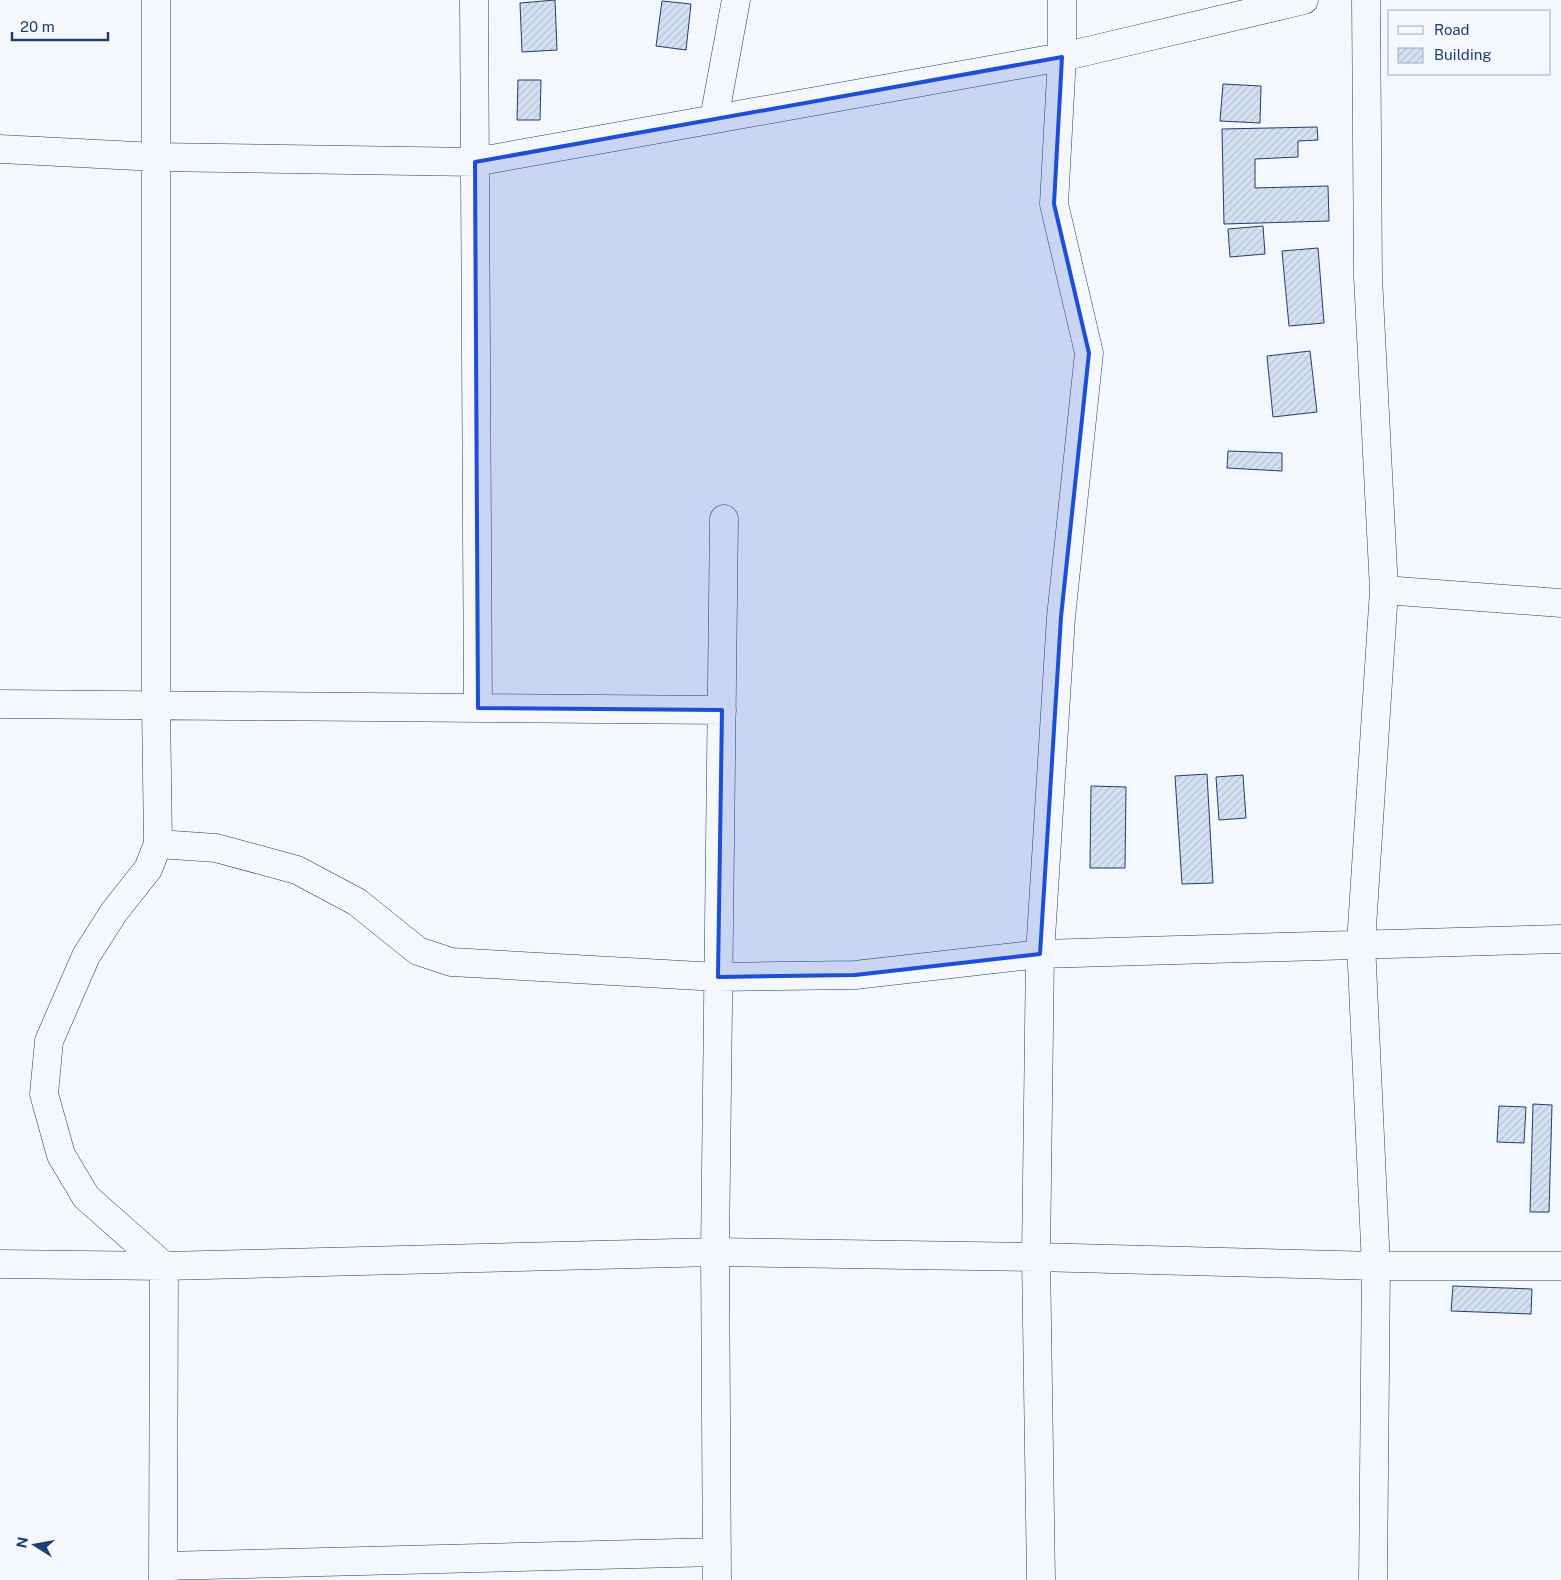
<svg xmlns="http://www.w3.org/2000/svg" width="1561" height="1580" font-family="'Public Sans',sans-serif">
<style>
.building{fill:url(#building-hatch);stroke:#1d3f73}
.lines{fill:none;stroke-linecap:round;stroke-linejoin:round}
.minor-casing{stroke:#1d3f73;stroke-width:29}
.minor{stroke:#f4f7fb;stroke-width:28}
.marked{fill:#1d4ed8;fill-opacity:0.2;stroke:#1d4ed8;stroke-width:4;stroke-linejoin:round}
</style>
<defs>
<pattern id="building-hatch" width="6" height="6" patternUnits="userSpaceOnUse" patternTransform="scale(1.25)"><rect width="6" height="6" fill="#d5e0f0"/><path d="M-1 1l2-2M0 6l6-6M5 7l2-2" fill="none" stroke="#b6c1d1"/></pattern>
</defs>
<rect width="100%" height="100%" fill="#f4f7fb"/>
<path class="building" d="M555 0 557 50 522 52 520 3Z
M662 1 691 4 686 50 656 46Z
M518 80H541L540 120H517Z
M1223 84 1261 86 1260 123 1220 121Z
M1317 127 1318 140 1298 141V157L1255 159V188L1328 186 1329 221 1224 224 1222 129Z
M1263 226 1265 254 1230 257 1228 229Z
M1318 248 1324 323 1289 326 1282 251Z
M1310 351 1317 412 1273 417 1267 356Z
M1228 451 1282 453V471L1227 468Z
M1207 774 1213 883 1182 884 1175 776Z
M1243 775 1246 818 1219 820 1216 777Z
M1091 786 1126 787 1125 868H1090Z
M1533 1104 1552 1105 1549 1212H1530Z
M1499 1106 1526 1107 1524 1143 1497 1142Z
M1453 1286 1532 1289 1531 1314 1451 1311Z"/>
<g class="lines">
<defs>
<path id="minor" d="M156 0V705L158 844 148 869 114 912 86 956 49 1041 44 1094 61 1155 86 1197 164 1266 163 1580
M474 0 478 708
M1366 0 1368 277 1384 590 1361 943 1376 1266 1373 1580
M714 119 736 0
M0 149 156 157 475 162 1062 57 1304 0
M1384 590 1561 603
M0 704 722 710
M158 844 216 848 297 870 357 902 418 951 451 962 718 977 855 975 1040 954 1561 939
M0 1264 164 1266 715 1252 1036 1257 1376 1266H1561
M163 1566 717 1552
M717 1580 715 1252 724 519
M1041 1580 1036 1257 1040 954 1061 617 1089 353 1054 204 1062 57V0"/>
</defs>
<use href="#minor" class="minor-casing"/>
<use href="#minor" class="minor"/>
</g>
<path class="marked" d="M1062 57 1054 204 1089 353 1061 617 1040 954 855 975 718 977 722 710 478 708 475 162Z"/>
<rect x="1388" y="10" width="162" height="65" fill="#f4f7fb" stroke="#9eadc5"/>
<rect x="1398" y="26" width="25" height="8" fill="#f4f7fb" stroke="#9eadc5"/>
<text x="1434" y="35" font-size="15" fill="#1d3f73">Road</text>
<rect x="1398" y="48" width="25" height="15" fill="url(#building-hatch)" stroke="#9eadc5"/>
<text x="1434" y="60" font-size="15" fill="#1d3f73">Building</text>
<g transform="translate(35 1545) rotate(281)" stroke="#f4f7fb" stroke-width="4" paint-order="stroke">
<path d="M0-4L9 19L0 12L-9 19Z" fill="#1d3f73"/>
<text y="-8" font-size="14" font-weight="bold" text-anchor="middle" fill="#1d3f73">N</text>
</g>
<path d="M12 32v8h96v-8" fill="none" stroke="#1d3f73" stroke-width="2.5"/>
<text x="20" y="32" font-size="15" fill="#1d3f73" stroke="#f4f7fb" stroke-width="4" paint-order="stroke">20 m</text>
</svg>
